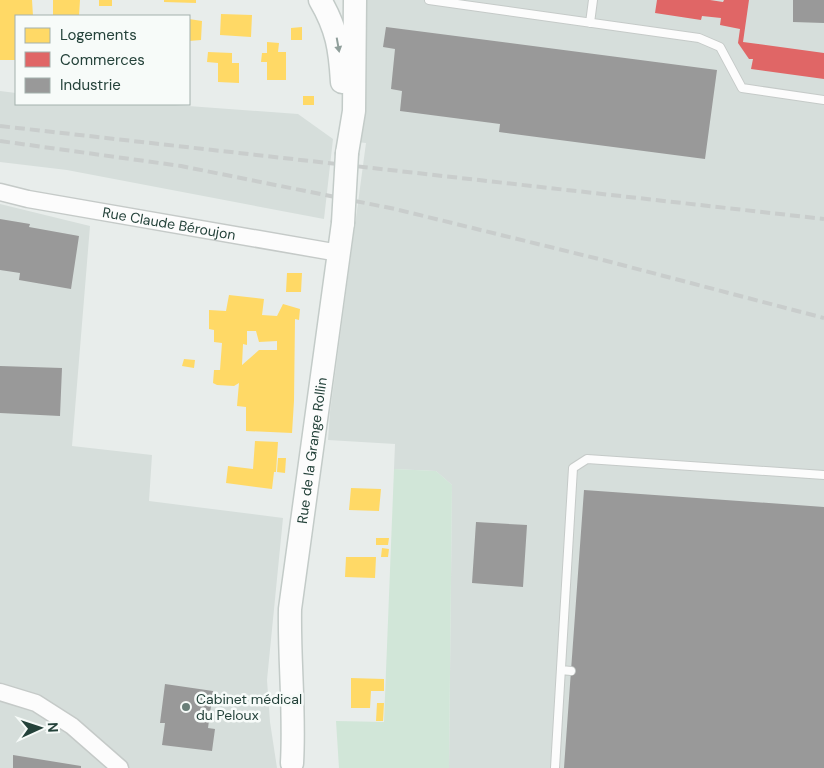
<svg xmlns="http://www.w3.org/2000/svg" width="824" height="768" font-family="'DM Sans',sans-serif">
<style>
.built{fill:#d6dedb}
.green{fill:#d1e6d8}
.homes{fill:#ffd966;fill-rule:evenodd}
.shops{fill:#e06666}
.industry{fill:#999}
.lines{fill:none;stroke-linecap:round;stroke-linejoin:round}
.service-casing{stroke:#c5cac8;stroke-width:10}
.minor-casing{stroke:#c5cac8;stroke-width:19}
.secondary-casing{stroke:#c3cbc8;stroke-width:25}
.service{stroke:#fcfcfc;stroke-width:8}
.minor{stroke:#fcfcfc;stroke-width:16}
.secondary{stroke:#fcfcfc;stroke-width:22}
.rail{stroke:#c9cdcc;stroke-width:4;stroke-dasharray:10 5;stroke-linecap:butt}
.secondary-bridge-casing{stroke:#c3cbc8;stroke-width:25;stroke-linecap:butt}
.secondary-bridge{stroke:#fcfcfc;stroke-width:22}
.oneway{fill:#909f9b}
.poi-dot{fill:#697e78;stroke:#f7fbf9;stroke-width:2}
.labels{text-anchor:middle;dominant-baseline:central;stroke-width:5;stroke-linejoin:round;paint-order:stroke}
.street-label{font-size:14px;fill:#24423a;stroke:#f7fbf9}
.poi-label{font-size:14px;fill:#24423a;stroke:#f7fbf9;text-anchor:start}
</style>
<rect width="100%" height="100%" fill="#e8edeb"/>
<path class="built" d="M359 0H824V768H449L452 485 436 471 394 469 395 444 328 440 330 412 366 143 348 141Z
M0 91 16 93V104H161L298 114 333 139 324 219 67 170 0 162Z
M0 204 90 226 72 446 152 455 149 501 283 518 267 680 270 722 277 768H0Z"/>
<path class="green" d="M394 469 436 471 452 485 449 768H339L336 721 384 722Z"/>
<path class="homes" d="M0 0H32L33 16H16V60H0Z
M53 0H80L79 16H53Z
M99 0H112V6H99Z
M164 0H196V3L164 2Z
M221 14 252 15 251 37 220 35Z
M189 19 202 21 201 40 189 41Z
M302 27V40H291V28Z
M267 42 279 43 278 52H286V80H267V62H261L262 53H267Z
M208 52 232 53V63H239V83L218 82V63L207 62Z
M303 96H314V105H303Z
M287 273H302L301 292H286Z
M229 295 264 299 262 315 277 316 283 304 300 309 299 320 295 319 294 401 292 433 246 431V407L237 406 239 383 234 386 217 385 213 383 214 370H220L222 343 214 342V330L209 329V310L226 311ZM247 331H256L259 342 277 341V350H259L242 365 243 344 247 345Z
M184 359 195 360 194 368 182 366Z
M255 441 278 442 276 472H274L272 489 226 483 228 466 253 469Z
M278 458H286L285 473 277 472Z
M351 488 381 489 379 511 349 510Z
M376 538H389L388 545H376Z
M382 548 389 549 388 557H381Z
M346 557H376L375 578 345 577Z
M351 678 384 679V691H371L370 708H351Z
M377 703H384L383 721H376Z"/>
<path class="shops" d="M657 0H710L723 2 724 0H749L743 42 824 53V79L751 69 753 59H749L738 43 740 29 720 25 721 18 702 16 701 20 655 13Z"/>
<path class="industry" d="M793 0H824V23L793 22Z
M386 27 717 70 705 159 499 132 500 124 400 111 402 91 391 89 395 49 383 47Z
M0 219 30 224 29 227 79 236 71 289 19 280 20 273 0 270Z
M0 366 62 368 60 416 0 413Z
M584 490 824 507V768H564Z
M476 522 527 525 523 587 472 583Z
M165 684 213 691 208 728 215 729 212 751 162 745 165 723H160Z
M13 755 81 766V768H13Z"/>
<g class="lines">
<defs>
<path id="service" d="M429 0 699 38 720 47 742 88 824 100
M590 23 593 0
M561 670 571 671
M555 768 573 468 587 459 824 475"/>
<g id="minor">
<path id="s1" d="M0 192 28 199 339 253"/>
<path d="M0 692 36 703 72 726 120 768"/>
</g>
<g id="secondary">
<path d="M320 0C337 29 340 49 342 82"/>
<path d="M347 153 354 111 355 0"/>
<path id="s2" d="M292 763C295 711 289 660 290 609L343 223"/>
</g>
</defs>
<use href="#service" class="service-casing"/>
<use href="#minor" class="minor-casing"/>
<use href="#secondary" class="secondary-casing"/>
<use href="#service" class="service"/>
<use href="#minor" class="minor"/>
<use href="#secondary" class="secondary"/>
<path class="rail" d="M0 126 824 219
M0 141 181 166 395 209 603 260 824 318"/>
<defs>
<path id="secondary-bridge" d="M343 223 347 153"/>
</defs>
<use href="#secondary-bridge" class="secondary-bridge-casing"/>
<use href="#secondary-bridge" class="secondary-bridge"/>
</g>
<defs><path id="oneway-solid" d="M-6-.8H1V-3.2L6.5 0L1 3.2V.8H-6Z" transform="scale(1.25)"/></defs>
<use class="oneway" href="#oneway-solid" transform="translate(338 45) rotate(80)"/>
<circle class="poi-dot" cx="186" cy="707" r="5"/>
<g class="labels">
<g class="street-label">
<text stroke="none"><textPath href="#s1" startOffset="172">Rue Claude Béroujon</textPath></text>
<text stroke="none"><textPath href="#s2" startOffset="314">Rue de la Grange Rollin</textPath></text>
</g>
<g class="poi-label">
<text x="196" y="699">Cabinet médical<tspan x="196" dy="16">du Peloux</tspan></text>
</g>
</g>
<rect x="15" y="15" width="175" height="90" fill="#f7fbf9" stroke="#a3b1ad"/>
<rect x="25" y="28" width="25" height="15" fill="#ffd966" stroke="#a3b1ad"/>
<text x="60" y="40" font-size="15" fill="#24423a">Logements</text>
<rect x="25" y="52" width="25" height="15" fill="#e06666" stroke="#a3b1ad"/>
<text x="60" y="65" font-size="15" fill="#24423a">Commerces</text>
<rect x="25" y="78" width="25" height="15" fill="#999999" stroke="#a3b1ad"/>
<text x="60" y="90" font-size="15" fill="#24423a">Industrie</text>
<g transform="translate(40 728) rotate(87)" stroke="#f7fbf9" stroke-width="4" paint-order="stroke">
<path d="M0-4L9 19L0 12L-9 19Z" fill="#24423a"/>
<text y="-8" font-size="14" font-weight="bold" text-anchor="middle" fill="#24423a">N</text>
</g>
</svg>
